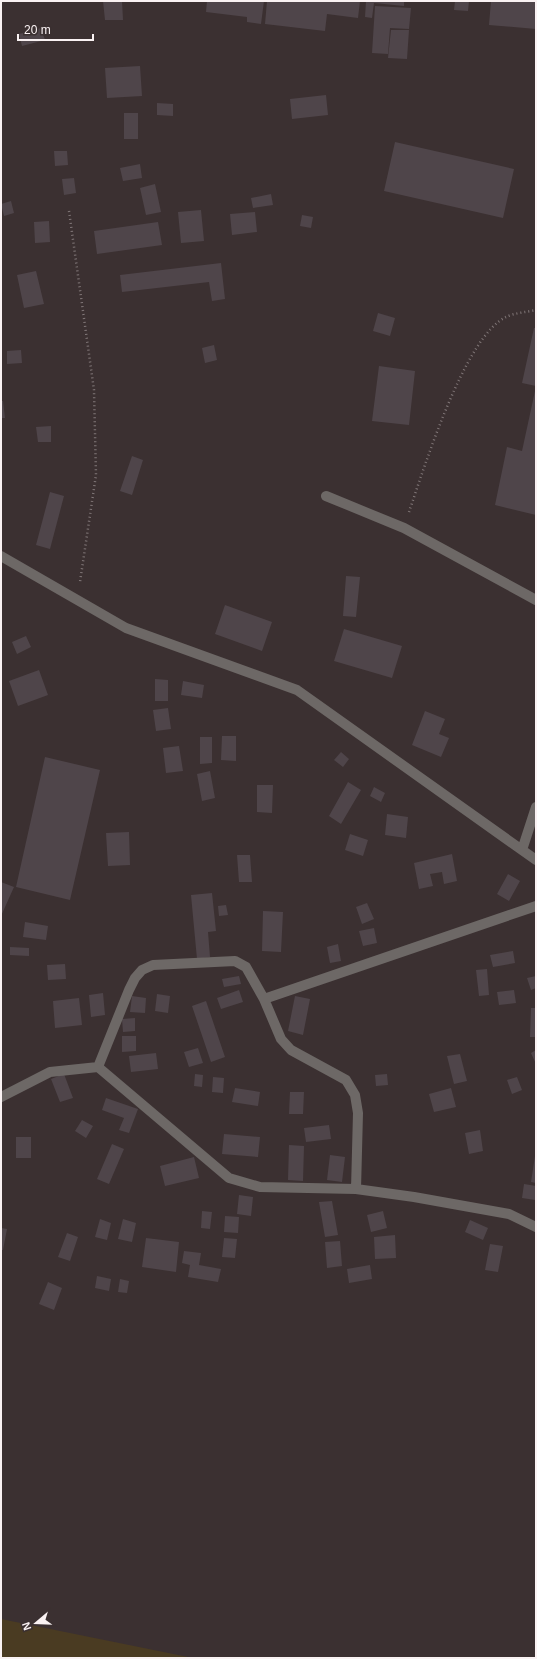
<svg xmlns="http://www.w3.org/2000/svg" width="537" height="1659" font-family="Arial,sans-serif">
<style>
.green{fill:#4a3b22}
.building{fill:#4f454a}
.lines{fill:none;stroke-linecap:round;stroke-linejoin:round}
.path{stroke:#817778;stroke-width:2.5;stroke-dasharray:1 3;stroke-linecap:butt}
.minor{stroke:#6d6866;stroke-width:10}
</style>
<rect width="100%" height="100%" fill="#3b3031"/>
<path class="green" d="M1 1619 193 1658H1Z"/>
<path class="building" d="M103 1H122L123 20H105Z
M207 1H264L261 24 247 22V17L206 12Z
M267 1H360L358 18 327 14 325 31 265 24Z
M366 1H404V6L374 3 372 18 365 17Z
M455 1H469L468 11 454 10Z
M491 1H536V29L489 25Z
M375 6 411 8 409 29 390 28 388 54 372 53Z
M41 28 45 40 22 46 19 34Z
M391 30H409L407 59 388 58Z
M140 66 142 96 107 98 105 68Z
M326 95 328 115 292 119 290 99Z
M157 103 173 104V116L157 115Z
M124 113H138V139H124Z
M395 142 514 169 503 218 384 191Z
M54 151H67L68 165 55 166Z
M140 164 142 178 123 181 120 168Z
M74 178 76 193 64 195 62 179Z
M155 184 161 212 146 215 140 188Z
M271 194 273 205 253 208 251 198Z
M11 201 14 213 4 216 1 204Z
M201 210 204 241 181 243 178 212Z
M255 212 257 232 232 235 230 214Z
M302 215 313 217 311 228 300 226Z
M49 221 50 242 35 243 34 222Z
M158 222 162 245 97 254 94 231Z
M221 263 225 299 212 301 209 282 122 292 120 275Z
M36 271 44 304 24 308 17 275Z
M378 313 395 318 390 336 373 331Z
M534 328H536V386L522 383Z
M214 345 217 360 205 363 202 348Z
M21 350 22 363 7 364V351Z
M379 366 415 371 409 425 372 421Z
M535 391H536V515L495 505 507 447 522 451Z
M1 401H3L5 418H1Z
M51 426V442H38L36 427Z
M132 456 143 460 132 495 120 491Z
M50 492 64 496 50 549 36 545Z
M346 576 360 577 356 617 343 616Z
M225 605 272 622 262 651 215 634Z
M344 629 402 646 392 678 334 661Z
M26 636 31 647 17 654 12 642Z
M39 670 48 695 18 706 9 681Z
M155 679 168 680V701H155Z
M183 681 204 685 202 698 181 695Z
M168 708 171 729 156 731 153 710Z
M425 711 445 719 439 734 449 738 441 757 412 745Z
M222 736H236V761L221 760Z
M200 737H212V763L200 764Z
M179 746 183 771 166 773 163 748Z
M341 752 349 759 343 767 334 760Z
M45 757 100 770 70 900 16 887Z
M210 771 215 798 202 801 197 774Z
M348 782 361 790 341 824 329 816Z
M257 785H273L272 813 257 812Z
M374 787 385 793 381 802 370 796Z
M387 814 408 817 406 838 385 835Z
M129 832 130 865 108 866 106 833Z
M350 834 368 840 363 856 345 850Z
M452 854 457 881 444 884 442 872 430 874 433 886 419 889 414 863Z
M237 855H250L252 882H239Z
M508 874 520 881 509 901 497 894Z
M1 882 14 887 1 916Z
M212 893 216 931 208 932 210 957 197 959 191 895Z
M367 903 374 919 362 924 356 907Z
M226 905 228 915 219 916 218 906Z
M263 911 283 912 281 952 262 951Z
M25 922 48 926 46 940 23 937Z
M374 928 377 943 363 946 359 931Z
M338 944 341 961 330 963 327 947Z
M10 947 29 948V956L10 955Z
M513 951 515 963 493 967 490 955Z
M65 964 66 979 48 980 47 965Z
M487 969 489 995 479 996 476 970Z
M239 976 241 984 224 987 222 979Z
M536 976V988L531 990 527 978Z
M239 990 243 1002 221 1009 217 998Z
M514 990 516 1003 499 1005 497 992Z
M103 993 105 1015 91 1017 89 995Z
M157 994 170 996 168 1013 155 1011Z
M132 996 146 998 145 1013 130 1012Z
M295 996 310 999 303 1035 288 1031Z
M79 998 82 1025 55 1028 53 1001Z
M206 1001 225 1057 211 1062 192 1006Z
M531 1008H536V1037H530Z
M135 1018V1031L123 1032 122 1019Z
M122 1036H136V1051L122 1052Z
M198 1048 203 1063 189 1067 184 1052Z
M536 1050V1064L531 1053Z
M156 1053 158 1069 131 1072 129 1056Z
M460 1054 467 1081 454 1084 447 1056Z
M64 1074 73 1098 60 1102 51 1079Z
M195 1074 203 1075 202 1087 194 1086Z
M387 1074 388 1085 376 1086 375 1075Z
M213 1077 224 1078 223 1093 212 1092Z
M517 1077 522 1090 512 1094 507 1080Z
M235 1088 260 1092 258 1106 232 1102Z
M451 1088 456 1107 434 1112 429 1094Z
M290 1092H304L303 1114H289Z
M106 1098 138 1109 129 1133 119 1130 124 1118 102 1110Z
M82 1120 93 1126 86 1138 75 1131Z
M329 1125 331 1139 306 1142 304 1128Z
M480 1130 483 1151 469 1154 465 1133Z
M224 1134 260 1137 258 1157 222 1154Z
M16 1137H31V1158H16Z
M112 1144 124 1149 109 1184 97 1179Z
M289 1145 304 1146 303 1181 288 1180Z
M330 1155 345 1157 342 1182 327 1180Z
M535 1156H536V1183L531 1182Z
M194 1157 199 1178 165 1186 160 1166Z
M524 1184 536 1186 535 1200 522 1198Z
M239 1195 253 1197 251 1216 237 1214Z
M332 1201 338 1235 325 1237 319 1202Z
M202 1211 212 1212 210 1229 201 1228Z
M383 1211 387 1228 371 1232 367 1215Z
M225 1216 239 1217 238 1233 224 1232Z
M100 1219 111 1223 107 1240 95 1237Z
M123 1219 136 1223 132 1242 118 1239Z
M470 1220 488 1228 483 1240 465 1232Z
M1 1228 7 1229 3 1250H1Z
M67 1233 78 1237 70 1261 58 1257Z
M395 1235 396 1258 375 1259 374 1237Z
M146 1238 179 1242 176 1272 142 1267Z
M224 1238 237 1239 235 1258 222 1257Z
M340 1241 342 1266 327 1268 325 1242Z
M490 1244 503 1246 498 1272 485 1270Z
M184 1251 201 1253 199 1265 221 1269 218 1282 188 1277 190 1265 182 1263Z
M370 1265 372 1279 349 1283 347 1269Z
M97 1276 111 1279 109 1291 95 1288Z
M120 1279 129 1281 127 1293 118 1292Z
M48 1282 62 1288 54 1310 39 1304Z"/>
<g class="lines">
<path class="path" d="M69 211 94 390 96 475 80 582
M409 512C424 468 465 336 506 317 514 313 527 312 536 310"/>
<path class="minor" d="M326 496 404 528 536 600
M1 556 126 628 297 690 536 860
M522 850 536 807
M264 999 536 906
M98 1067 129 990 135 978 142 970 153 965 235 961 246 967 264 999 281 1039 291 1050 346 1080 355 1095 358 1113 356 1189
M1 1097 50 1072 98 1067 229 1178 260 1187 356 1189 414 1197 509 1214 536 1227"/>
</g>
<rect width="537" height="1659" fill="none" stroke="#faf2f3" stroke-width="4"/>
<g transform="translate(36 1623) rotate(251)" stroke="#3b3031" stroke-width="3" paint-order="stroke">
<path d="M0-3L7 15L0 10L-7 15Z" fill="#faf2f3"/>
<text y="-6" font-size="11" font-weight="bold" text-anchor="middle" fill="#faf2f3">N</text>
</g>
<path d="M18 34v6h75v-6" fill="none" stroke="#faf2f3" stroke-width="2"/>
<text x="24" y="34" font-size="12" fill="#faf2f3" stroke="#3b3031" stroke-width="3" paint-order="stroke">20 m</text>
</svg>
